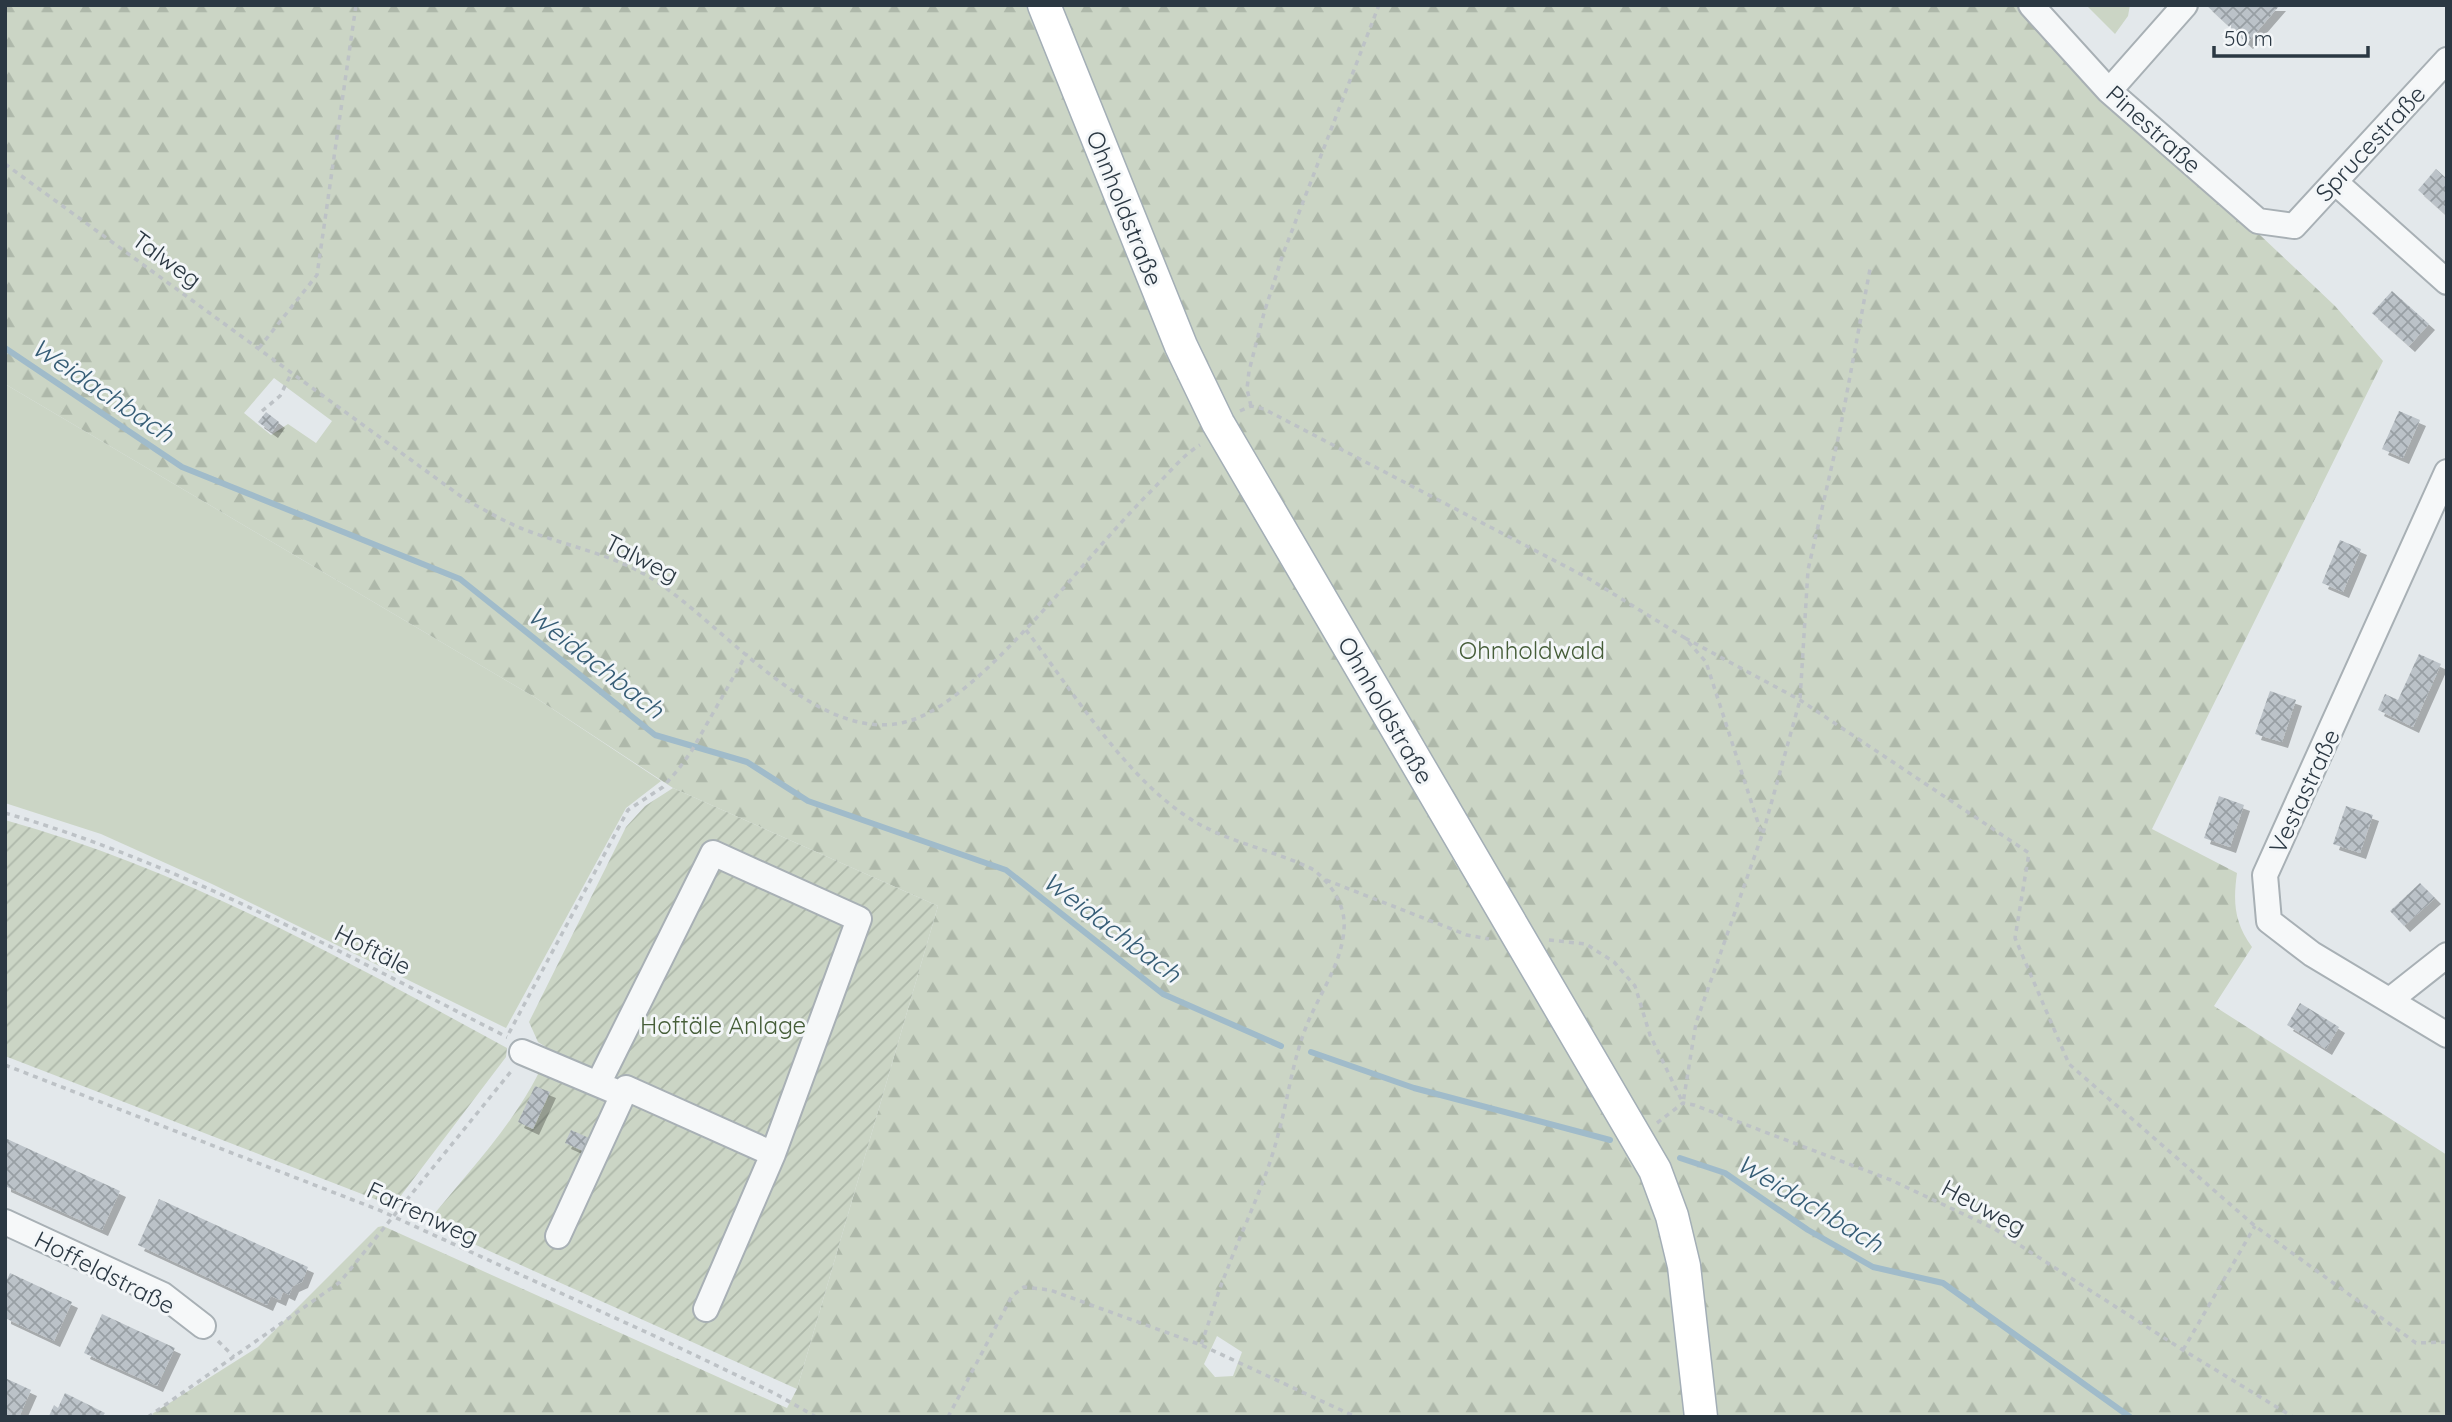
<svg xmlns="http://www.w3.org/2000/svg" width="2452" height="1422" font-family="Quicksand,sans-serif">
<style>
.green{fill:#cbd5c5}
.forest{fill:url(#forest-firs);fill-rule:evenodd}
.garden{fill:url(#garden-furrows)}
.lines{fill:none;stroke-linecap:round;stroke-linejoin:round}
.stream{stroke:#a0bbca;stroke-width:6}
.building{fill:url(#building-cross-hatch);filter:url(#shadow)}
.minor-casing{stroke:#a8b0b5;stroke-width:28}
.major-casing{stroke:#a3aeb6;stroke-width:35}
.path{stroke:#bdc2c6;stroke-width:3.5;stroke-dasharray:5 5;stroke-linecap:butt}
.minor{stroke:#f6f8f9;stroke-width:24}
.major{stroke:#fff;stroke-width:32}
.labels{text-anchor:middle;dominant-baseline:central;stroke-width:6;stroke-linejoin:round;paint-order:stroke}
.street-label{font-size:24px;fill:#2b3843;stroke:#f3f6f8}
.park-label{font-size:24px;fill:#465e39;stroke:#f3f6f8}
.water-label{font-size:26px;font-style:italic;fill:#365d76;stroke:#f3f6f8}
</style>
<defs>
<pattern id="forest-firs" width="22" height="20" patternUnits="userSpaceOnUse" patternTransform="scale(1.75)"><rect width="22" height="20" fill="#cbd5c5"/><path d="M5 1l3.5 6h-7zM16 11l3.5 6h-7z" fill="#aeb8aa"/></pattern>
<pattern id="garden-furrows" width="10" height="10" patternUnits="userSpaceOnUse" patternTransform="scale(1.75)"><rect width="10" height="10" fill="#cbd5c5"/><path d="M-1 1l2-2M0 10L10 0M9 11l2-2" fill="none" stroke="#aeb8aa"/></pattern>
<pattern id="building-cross-hatch" width="8" height="8" patternUnits="userSpaceOnUse" patternTransform="scale(1.75)"><rect width="8" height="8" fill="#bbc2c8"/><path d="M0 0l8 8M0 8l8-8" fill="none" stroke="#989fa4"/></pattern>
<filter id="shadow"><feDropShadow dx="6" dy="6" stdDeviation="0" flood-color="#0004"/></filter>
</defs>
<rect width="100%" height="100%" fill="#e3e8eb"/>
<path class="green" d="M2086 5H2130L2128 16 2115 34Z
M5 384 536 698 661 781 626 808 506 1028 212 884 101 834 5 803Z"/>
<path class="forest" d="M5 5H2017L2335 306 2383 361 2152 829 2237 873C2233 902 2234 922 2252 947L2214 1006 2447 1155V1417H156L152 1414 258 1347 378 1227 383 1226 787 1408 797 1389 938 906 673 788 536 698 5 384ZM274 378 332 421 316 443 288 424 271 435 244 413ZM1217 1336 1242 1352 1233 1376 1215 1377 1204 1364Z"/>
<path class="garden" d="M673 788 938 906 797 1389 427 1223C470 1169 525 1114 549 1049L538 1042 529 1022 626 827 645 806Z
M5 820C182 869 347 961 507 1048L506 1057 393 1206 5 1056Z"/>
<g class="lines">
<path class="stream" d="M5 348 182 467 460 579 655 735 747 762 808 801 1006 870 1163 994 1281 1046
M1311 1052 1414 1088 1610 1140
M1680 1158 1725 1173 1808 1230 1873 1267 1943 1283 2130 1417"/>
</g>
<path class="building" d="M2206 5H2280L2247 43Z
M2436 169 2447 179V216L2418 190Z
M2392 291 2429 324 2409 346 2372 313Z
M2399 411 2420 420 2403 458 2382 449Z
M266 412 279 422 272 432 258 422Z
M2340 540 2361 549 2343 592 2322 583Z
M2419 654 2441 664 2413 727 2378 710 2385 694 2398 700Z
M2270 691 2296 700 2282 742 2255 734Z
M2219 796 2244 805 2230 847 2204 838Z
M2346 806 2373 815 2360 853 2333 844Z
M2420 883 2435 898 2404 926 2390 911Z
M2300 1003 2339 1027 2326 1049 2287 1025Z
M535 1086 550 1092 533 1129 518 1122Z
M571 1130 589 1138 583 1151 565 1143Z
M5 1138 120 1191 102 1230 5 1186Z
M159 1199 308 1267 302 1282 293 1286 289 1295 283 1292 280 1300 271 1296 267 1305 138 1245Z
M10 1273 72 1302 54 1341 5 1318V1284Z
M102 1314 175 1348 157 1386 84 1353Z
M5 1378 31 1390 19 1417H5Z
M65 1393 105 1413 102 1417 49 1416 54 1405 58 1408Z"/>
<g class="lines">
<defs>
<path id="minor" d="M2031 5 2109 91 2258 221 2294 226 2447 60
M2109 91 2185 5
M2335 182 2447 282
M2447 472 2265 875 2269 921 2312 954 2447 1035
M2390 1000 2447 955
M522 1052 612 1090
M598 1084 713 853 859 919 773 1154 706 1309
M5 1222 163 1295 203 1326
M558 1236 626 1088 773 1154"/>
<path id="major" d="M1044 5 1181 346 1218 423 1655 1170 1672 1216 1684 1266 1701 1417"/>
</defs>
<use href="#minor" class="minor-casing"/>
<use href="#major" class="major-casing"/>
<path class="path" d="M5 164 466 500C485 510 503 521 523 529 566 546 612 554 651 578 724 623 822 754 915 719 954 704 998 659 1026 629 1070 583 1109 533 1154 488 1169 473 1183 455 1200 445
M259 348 317 275 356 5
M1251 406 1247 389 1249 371 1264 313 1283 254 1379 5
M262 411 280 396 292 372
M1240 411 1251 406 1264 409 1586 577 1685 638 1706 662 1762 835 1696 1023 1683 1103
M1026 630C1072 690 1122 773 1186 816 1223 842 1273 849 1314 870 1331 884 1346 905 1344 929 1342 964 1318 996 1306 1027 1292 1063 1288 1099 1278 1135 1266 1182 1244 1225 1227 1270 1217 1294 1210 1320 1201 1345
M1685 638 1800 700 2029 853 2015 938 2069 1064 2255 1226 2416 1343 2447 1342
M5 813C182 864 344 954 507 1037
M1763 833 1800 700 1808 570 1840 430 1870 269
M1326 880 1467 935 1489 939
M1549 940 1586 944 1614 962 1635 986 1650 1035 1682 1101
M509 1033 628 810 663 787 677 771 691 752 747 653
M5 1065 379 1210 659 1338 776 1394 816 1417
M1657 1123 1683 1103 1694 1105 1891 1180 1993 1228 2183 1350 2293 1417
M218 1341 234 1357
M2183 1350 2255 1226
M148 1417 340 1282 513 1069
M948 1417 1012 1296 1024 1287 1050 1290 1201 1345 1356 1417"/>
<use href="#minor" class="minor"/>
<use href="#major" class="major"/>
</g>
<g class="labels">
<g class="street-label">
<text transform="translate(2154 129) rotate(42)">Pinestraße</text>
<text transform="translate(2370 143) rotate(-47)">Sprucestraße</text>
<text transform="translate(1125 208) rotate(68)">Ohnholdstraße</text>
<text transform="translate(167 259) rotate(36)">Talweg</text>
<text transform="translate(642 558) rotate(27)">Talweg</text>
<text transform="translate(1386 710) rotate(60)">Ohnholdstraße</text>
<text transform="translate(2304 791) rotate(-65)">Vestastraße</text>
<text transform="translate(373 949) rotate(27)">Hoftäle</text>
<text transform="translate(1984 1207) rotate(28)">Heuweg</text>
<text transform="translate(423 1213) rotate(25)">Farrenweg</text>
<text transform="translate(105 1272) rotate(27)">Hoffeldstraße</text>
</g>
<g class="park-label">
<text x="1532" y="650">Ohnholdwald</text>
<text x="723" y="1025">Hoftäle Anlage</text>
</g>
<g class="water-label">
<text transform="translate(103 390) rotate(34)">Weidachbach</text>
<text transform="translate(596 662) rotate(38)">Weidachbach</text>
<text transform="translate(1112 927) rotate(37)">Weidachbach</text>
<text transform="translate(1810 1203) rotate(31)">Weidachbach</text>
</g>
</g>
<rect width="2452" height="1422" fill="none" stroke="#2b3843" stroke-width="14"/>
<path d="M2214 46v10h154v-10" fill="none" stroke="#2b3843" stroke-width="3.5"/>
<text x="2224" y="46" font-size="21" fill="#2b3843" stroke="#f3f6f8" stroke-width="5" paint-order="stroke">50 m</text>
</svg>
